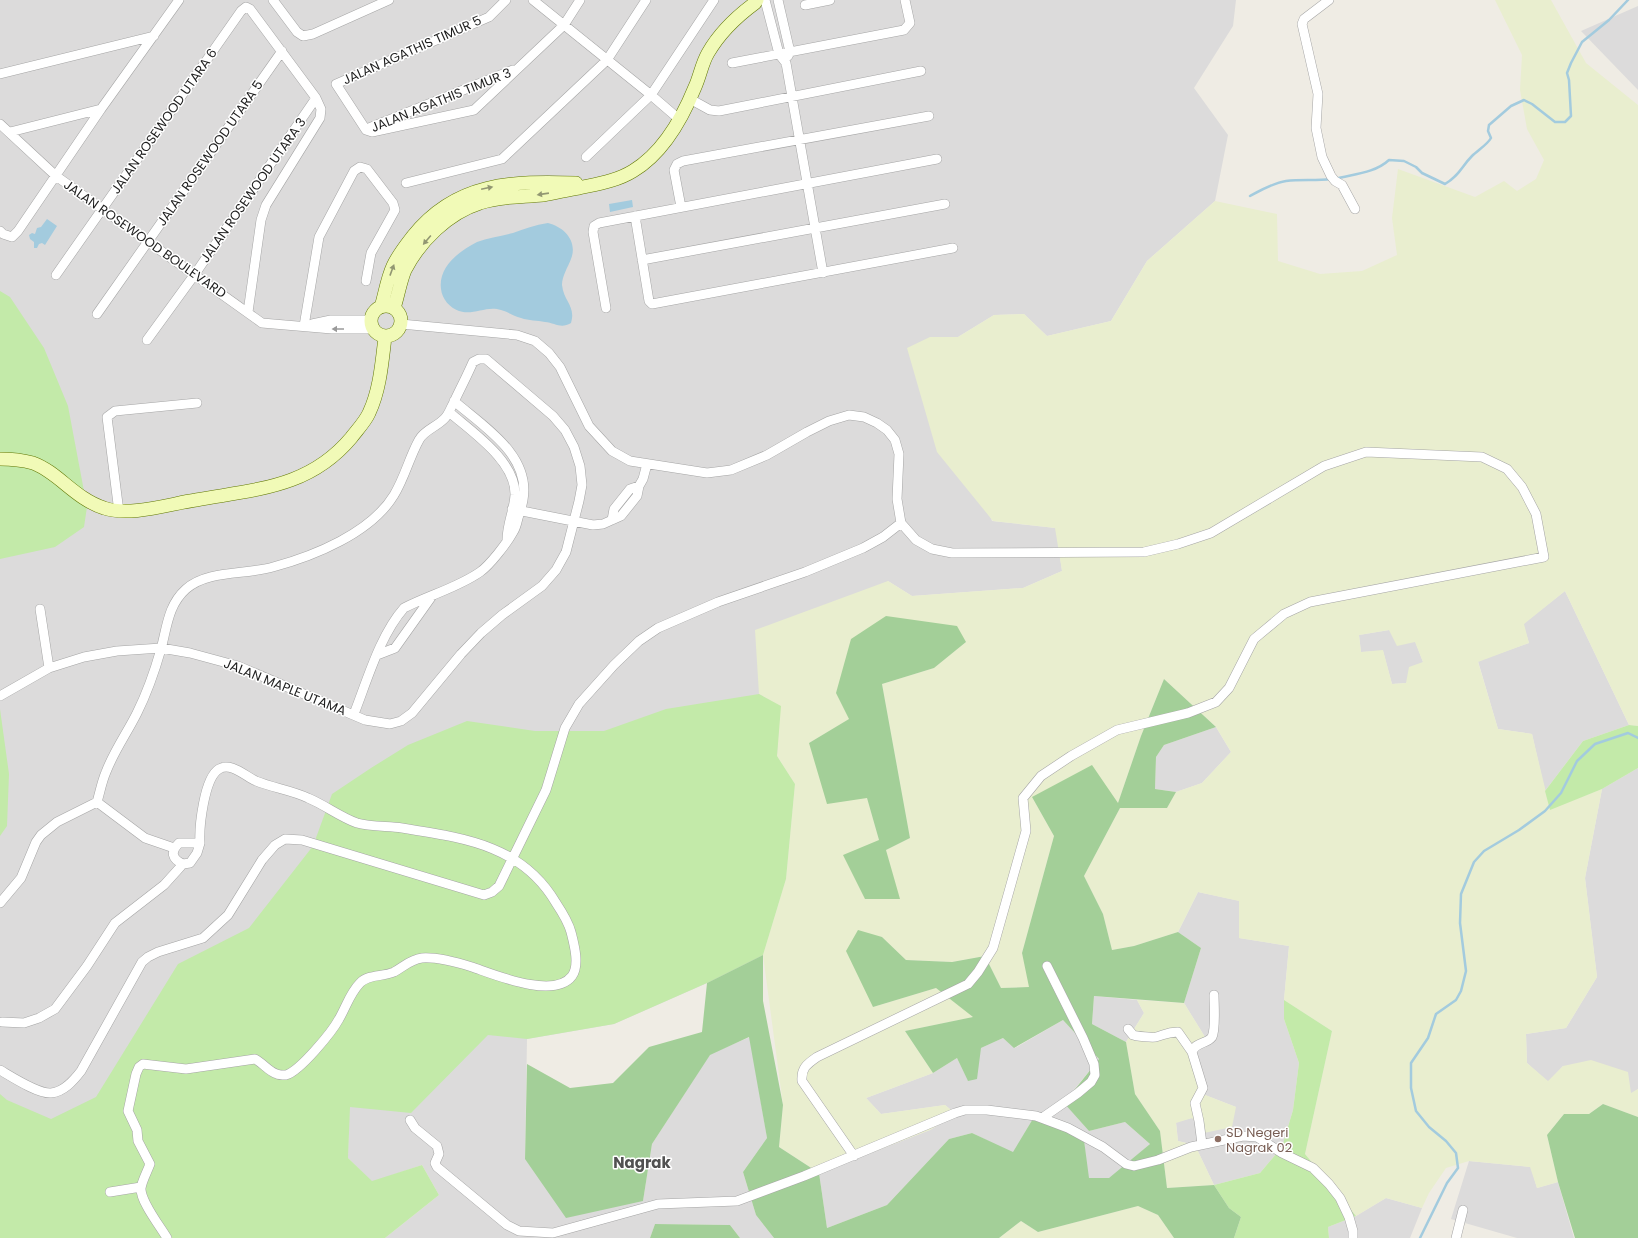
<svg xmlns="http://www.w3.org/2000/svg" width="1638" height="1238" font-family="Poppins,sans-serif">
<style>
.residential{fill:#dcdbdb}
.farmland{fill:#e9eecf;fill-rule:evenodd}
.grass{fill:#c3eaa9}
.forest{fill:#a3cf98}
.water{fill:#a3cbde}
.lines{fill:none;stroke-linecap:round;stroke-linejoin:round}
.stream{stroke:#a3cbde;stroke-width:2.5}
.street-casing{stroke:#a5a5a5;stroke-width:10}
.secondary-casing{stroke:#607703;stroke-width:14}
.street{stroke:#fff;stroke-width:9}
.secondary{stroke:#f1fab7;stroke-width:13}
.oneway{fill:#929772}
.oneway2{fill:#9a9a9a}
.education-dot{fill:#8d6e63;stroke:#fff;stroke-width:1.5}
.labels{text-anchor:middle;dominant-baseline:central;stroke-width:3;stroke-linejoin:round;paint-order:stroke}
.street-label{font-size:13px;fill:#1e1e1e;stroke:#fff}
.education-label{font-size:13px;fill:#785e54;stroke:#fff;text-anchor:start}
.quarter-label{font-size:15px;font-weight:bold;fill:#515151;stroke:#fff}
</style>
<rect width="100%" height="100%" fill="#efece4"/>
<path class="residential" d="M0 0H1236L1233 26 1194 88 1228 135 1215 201 1147 261 1111 321 1047 336 1024 314 994 315 958 337H930L992 521 1056 528 1062 571 1023 588 912 596 888 581 781 706 763 955 707 983 614 1024 527 1039 525 1159 643 1201 652 1144 710 1054 750 1037 767 1138 743 1172 756 1215 774 1238H740L730 1225 655 1224 650 1238H385L439 1195 422 1165 372 1182 348 1158 349 1107 0 1238Z
M1638 6V90L1581 31Z
M1565 591 1629 725 1583 741 1545 791 1532 734 1498 729 1478 661 1529 643 1523 624Z
M1389 630 1415 641 1423 662 1406 683 1392 684 1383 651 1361 652 1359 635Z
M1216 727 1231 752 1202 783 1176 792 1155 789 1156 757 1164 745Z
M1638 768V1089L1631 1094 1563 1066 1548 1082 1527 1063 1526 1034 1566 1028 1597 977 1585 878 1602 789Z
M1198 892 1240 901 1239 938 1289 946 1284 1000V1019L1299 1063 1293 1110 1282 1147 1260 1173 1214 1185 1195 1145 1178 1141 1176 1122 1236 1107 1200 1093 1187 1047 1205 1037 1184 1003 1201 948 1178 932Z
M1094 996 1137 1000 1144 1013 1126 1042 1092 1024Z
M1063 1020 1099 1059 1064 1102 1089 1131 1125 1122 1150 1144 1109 1179 1088 1178 1084 1140 1034 1117 1013 1153 972 1133 949 1139 887 1205 827 1228 819 1173 930 1130 956 1114 945 1105 881 1114 866 1098 933 1073 957 1058 968 1080 981 1048 1003 1038 1015 1048Z
M1469 1161 1531 1167 1537 1188 1558 1182 1574 1238H1517L1451 1219Z
M1386 1198 1422 1208 1410 1238H1329L1328 1227 1356 1216Z"/>
<path class="farmland" d="M1495 0H1551L1586 63 1638 105V726L1629 725 1565 591 1524 624 1529 643 1478 662 1498 729 1532 734 1550 809 1602 789 1585 878 1597 977 1566 1028 1526 1034 1527 1063 1548 1081 1563 1066 1591 1060 1628 1072 1631 1093 1638 1089V1117L1603 1104 1589 1114H1564L1547 1135 1558 1182 1537 1188 1530 1167 1469 1161 1446 1168 1429 1193 1422 1208 1386 1198 1356 1216 1305 1154 1332 1031 1284 1000 1289 946 1239 938V901L1198 892 1178 932 1134 946 1112 950 1103 914 1084 876 1120 808H1167L1176 792 1202 783 1231 752 1216 727 1164 679 1141 736 1118 803 1032 797 1054 836 1022 953 1030 987 1001 988 985 956 952 962 906 960 882 937 873 1007 936 988 974 1017 905 1031 933 1073 866 1098 881 1114 945 1105 956 1114 930 1130 819 1173 779 1147 783 1105 763 955 786 879 795 784 777 756 780 706 759 694 755 630 888 581 912 596 1023 588 1062 571 1055 528 993 521 937 452 907 348 930 337H958L994 315 1024 314 1047 336 1111 321 1147 261 1215 201 1277 214 1278 261 1320 274 1362 271 1397 255 1392 218 1398 169 1475 197 1504 181 1517 191 1536 179 1544 160 1527 129 1520 90 1522 55ZM886 616 966 642 934 668 882 684 910 838 886 850 899 899 879 840 867 798 809 743 850 719ZM1389 630 1397 646 1415 642 1423 662 1409 667 1406 683 1392 684 1383 650 1361 652 1359 635Z
M1137 1000 1184 1003 1205 1037 1187 1047 1200 1093 1236 1107 1232 1127 1204 1133 1192 1118 1176 1123 1178 1141 1195 1145 1214 1185 1167 1188 1160 1131 1135 1094 1126 1042 1144 1013Z
M1138 1206 1158 1215 1174 1238H999L1021 1221 1038 1232Z"/>
<path class="grass" d="M0 291 10 297 44 348 68 406 87 507 84 527 55 547 0 559Z
M759 694 781 706 777 756 795 784 786 879 763 955 707 983 614 1024 527 1039 488 1035 411 1113 350 1107 348 1158 372 1181 422 1165 439 1195 385 1238H0V1094L7 1100 51 1119 96 1097 178 964 249 928 313 846 332 794 371 768 408 745 467 721 535 731H604L666 709Z
M0 709 9 774 7 826 0 836Z
M1629 725 1638 726V768L1602 789 1550 810 1545 791 1583 741Z
M1284 1000 1332 1031 1305 1154 1356 1216 1328 1227 1329 1238H1234L1241 1217 1229 1208 1214 1185 1260 1173 1282 1147 1293 1110 1299 1063 1284 1019Z"/>
<path class="forest" d="M886 616 957 626 966 642 934 668 882 684 910 838 886 850 900 899H865L843 855 879 840 867 798 827 804 809 743 849 719 836 693 851 639Z
M1164 679 1216 727 1164 745 1156 757 1155 789 1176 792 1167 808H1120L1084 876 1103 914 1112 950 1134 946 1178 932 1201 948 1184 1003 1094 996 1092 1024 1126 1042 1135 1094 1160 1131 1167 1188 1214 1185 1229 1208 1241 1217 1234 1238H1174L1158 1215 1138 1206 1038 1232 1021 1221 999 1238H774L756 1215 743 1172 767 1138 749 1037 710 1055 652 1144 643 1201 566 1218 525 1159 527 1064 570 1088 613 1083 649 1047 702 1032 707 983 763 955V1001L783 1105 779 1147 819 1173 827 1228 887 1205 949 1139 972 1133 1013 1152 1034 1117 1084 1140 1089 1178H1109L1150 1144 1125 1122 1089 1131 1064 1103 1099 1059 1063 1020 1014 1048 1003 1038 981 1048 977 1079 968 1081 957 1058 933 1073 905 1031 973 1017 936 988 873 1007 846 951 858 930 882 937 906 960 952 962 985 956 1001 988 1029 987 1022 953 1054 836 1032 797 1092 765 1118 803 1141 736Z
M1603 1104 1638 1117V1238H1575L1558 1182 1547 1135 1564 1114H1589Z
M655 1224 730 1225 740 1238H650Z"/>
<path class="water" d="M632 200 633 207 610 212 609 204Z
M47 219 57 226 45 245 42 243 39 244 37 248H34V242L30 239 29 235 32 233 35 234 37 228 41 227Z
M548 223C564 227 578 241 571 259 568 267 562 276 562 285 564 302 576 306 571 323 561 329 555 323 545 322 537 320 529 321 521 318 514 316 508 312 501 310 487 305 473 316 459 311 450 308 442 299 441 289 438 267 459 251 477 242 488 238 501 236 513 233 524 229 535 225 548 223Z"/>
<g class="lines">
<path class="stream" d="M1335 179C1354 174 1375 173 1389 160L1404 161 1416 167 1422 173 1445 184C1460 175 1461 167 1472 156 1478 150 1487 145 1491 138L1488 131 1489 125 1511 106 1524 100 1532 104 1555 122H1565L1571 116 1569 80 1567 73 1571 63 1582 42 1609 20 1628 0
M1250 196C1261 190 1273 183 1286 181 1301 179 1316 181 1331 179
M1420 1238 1447 1183 1458 1168 1456 1153 1446 1141 1429 1127 1416 1111 1411 1088V1063L1428 1038 1436 1014 1456 1000 1461 991 1466 971 1460 923 1461 894 1474 862 1484 851 1519 830 1545 811 1561 793 1577 761 1595 744 1628 733 1638 738"/>
<defs>
<path id="street" d="M273 0 297 32 303 36 313 34 389 0
M533 0 651 95 680 120
M765 0 779 54 786 63 823 273
M778 0 790 52 788 56
M1329 0 1304 19 1302 24 1318 94 1316 128 1322 157 1331 176 1335 181 1342 185 1355 209
M805 5 830 0
M732 63 904 30 910 23 905 0
M0 74 154 36
M690 99 710 110 719 111 921 71
M0 124 56 176 262 323 332 329H372
M369 128 513 70
M366 130 372 132 474 110 564 25 580 0
M366 130 336 84 489 17 506 0
M10 132 101 109
M586 157 651 95 714 0
M406 183 502 159 607 60 646 0
M681 207 674 170 677 164 683 161 929 116
M635 216 649 301 652 304 953 248
M0 231 3 234 12 237 18 231 101 109 179 0
M642 260 945 204
M56 275 241 11 246 7 250 9 316 98 321 109 320 118 266 205 261 220 248 312
M606 308 593 232 594 226 599 223 937 159
M97 314 282 51
M312 324 331 320H370
M401 324 517 335 535 341 549 353 560 367 589 426 612 451 630 461 707 473 731 470 767 455 807 432 829 421 849 415 864 417 877 423 887 430 895 440 899 454 897 499 901 523 916 540 932 549 952 553 1144 552 1178 544 1211 533 1324 466 1366 452 1482 457 1507 469 1522 487 1536 514 1544 557 1310 602 1284 614 1254 639 1229 688 1216 702 1188 713 1117 730 1071 756 1041 776 1023 798 1026 831 993 948 978 972 968 984 817 1057C807 1064 801 1068 802 1081L854 1156
M304 326 319 237 354 171 360 167 367 169 393 203 395 210 371 253 366 281
M147 340 195 274 316 98
M449 412C472 432 516 461 515 495 514 511 507 524 507 540
M512 509 593 525 603 524 621 516 637 496 639 486 643 479 647 464
M119 512 107 417 115 411 197 403
M612 520 614 509 630 489 639 486
M40 609 49 668
M377 655 395 648 432 596
M0 696 49 668 84 657 117 651 161 648 190 653 238 666 365 720 390 724 401 721 412 713 461 654 481 633 502 615 542 586 556 570 566 552 579 501 582 485 580 466 574 447 565 430 553 416 486 359H479L473 362C467 376 460 389 454 402 451 407 449 414 445 418 437 427 424 430 419 440 409 458 405 477 394 495 371 533 314 556 273 567 245 575 207 570 186 589 168 605 167 627 161 649 155 670 147 693 137 713 127 733 114 751 106 772 102 781 100 792 97 802L57 822 41 835 36 842 21 878 0 903
M354 714C367 681 380 635 404 608 429 595 457 588 480 572 490 565 507 543 513 532 516 528 517 522 518 518 520 512 522 506 523 500 531 455 484 427 454 401
M97 802 145 838 174 848
M2 1022 24 1023 39 1018 55 1009 87 966 115 923 164 885 183 864 190 863 197 853 200 843H179C170 852 172 859 183 864
M1128 1029 1133 1035C1135 1036 1154 1038 1156 1037 1164 1035 1167 1032 1178 1032L1192 1052
M0 1070C12 1077 38 1094 51 1093 64 1092 74 1080 81 1071L142 962 148 957 158 952 203 938 228 915 262 860 275 845 285 839 302 840 484 895 492 892 499 886 546 790 565 728 579 704 614 665 639 641 658 628 718 602 805 572 863 548 883 537 901 523
M1042 1118 1078 1093 1091 1082 1095 1075 1094 1064 1083 1038 1047 966
M410 1120 415 1128 437 1146 439 1154 435 1163 437 1167 507 1225 519 1231 553 1233 658 1204 737 1201 804 1176 955 1113 965 1110H987L1036 1116 1068 1128 1103 1147 1126 1164 1134 1166 1158 1160 1191 1147 1243 1136 1257 1137 1282 1153 1313 1168 1329 1184 1340 1198 1349 1217 1353 1231V1238
M1202 1144 1199 1121 1195 1103 1203 1088 1192 1052C1195 1042 1207 1044 1212 1037 1216 1029 1214 1005 1214 995
M110 1192 141 1187
M167 1238C160 1226 140 1201 141 1188 142 1181 147 1172 150 1164L138 1141 137 1130 128 1111 136 1074 139 1067 143 1064 186 1069 255 1059C263 1063 269 1072 277 1074 279 1075 285 1075 286 1075 300 1071 332 1032 339 1019 346 1007 350 993 360 983 368 974 383 977 394 972 403 967 411 959 422 958 435 957 459 963 472 967 493 974 554 1000 572 976 580 965 574 944 571 932 568 921 562 912 556 903 522 845 464 838 402 828 388 826 371 827 357 823 340 817 325 805 308 798 291 790 273 788 256 781 245 776 231 762 219 769 204 778 199 827 200 843
M1456 1238 1463 1210"/>
<path id="secondary" d="M371 321a15 15 0 1 1 30 0a15 15 0 1 1-30 0Z
M381 307C385 294 387 279 393 266 398 255 406 245 413 236 456 182 512 181 576 183
M394 308C398 296 400 282 405 270 420 241 448 213 480 203 500 196 522 197 543 195 555 193 567 190 579 188 597 184 617 181 633 171 663 153 682 119 695 87 700 76 702 63 708 53 720 32 736 17 755 3L757 0
M0 459C11 459 22 460 33 463 58 472 75 499 104 508 130 517 169 504 196 500 256 489 309 488 351 438 357 430 365 422 369 413 380 390 382 362 385 337"/>
</defs>
<use href="#street" class="street-casing"/>
<use href="#secondary" class="secondary-casing"/>
<use href="#street" class="street"/>
<use href="#secondary" class="secondary"/>
</g>
<defs><path id="oneway-solid" d="M-6-.8H1V-3.2L6.5 0L1 3.2V.8H-6Z"/></defs>
<g class="oneway">
<use href="#oneway-solid" transform="translate(487 188) rotate(-12)"/>
<use href="#oneway-solid" transform="translate(543 194) rotate(172)"/>
<use href="#oneway-solid" transform="translate(427 240) rotate(130)"/>
<use href="#oneway-solid" transform="translate(392 270) rotate(-70)"/>
</g>
<use class="oneway2" href="#oneway-solid" transform="translate(338 329) rotate(-180)"/>
<circle class="education-dot" cx="1218" cy="1139" r="4"/>
<g class="labels">
<g class="street-label">
<text transform="translate(412 50) rotate(-24)">JALAN AGATHIS TIMUR 5</text>
<text transform="translate(441 100) rotate(-22)">JALAN AGATHIS TIMUR 3</text>
<text transform="translate(164 121) rotate(-55)">JALAN ROSEWOOD UTARA 6</text>
<text transform="translate(210 153) rotate(-55)">JALAN ROSEWOOD UTARA 5</text>
<text transform="translate(253 190) rotate(-55)">JALAN ROSEWOOD UTARA 3</text>
<text transform="translate(145 239) rotate(35)">JALAN ROSEWOOD BOULEVARD</text>
<text transform="translate(285 687) rotate(22)">JALAN MAPLE UTAMA</text>
</g>
<g class="education-label">
<text x="1226" y="1132">SD Negeri<tspan x="1226" dy="15">Nagrak 02</tspan></text>
</g>
<g class="quarter-label">
<text x="642" y="1162">Nagrak</text>
</g>
</g>
</svg>
